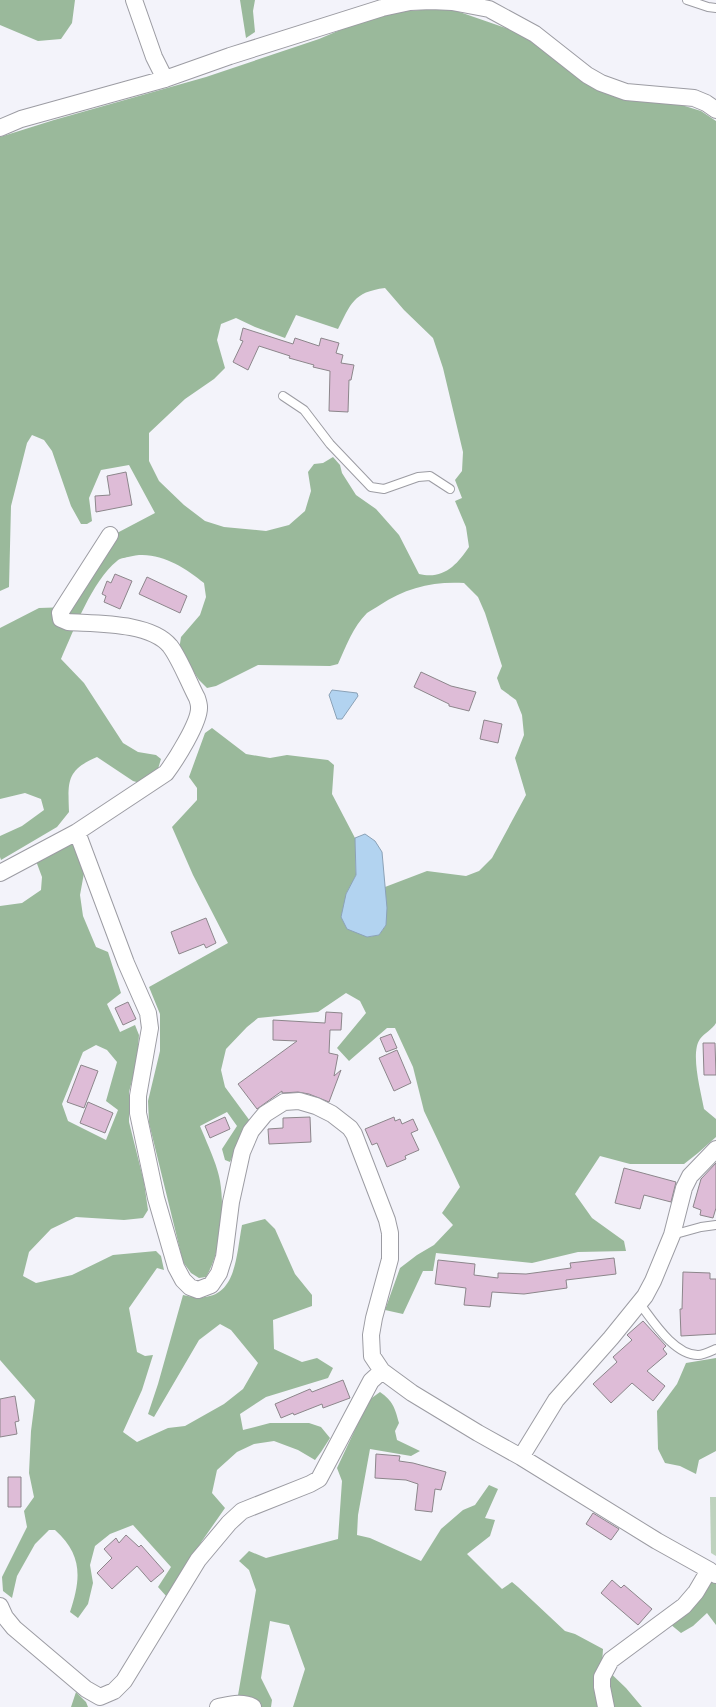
<svg xmlns="http://www.w3.org/2000/svg" width="716" height="1707" font-family="'IBM Plex Serif',serif">
<style>
.green{fill:#bed2be}
.forest{fill:#9ab99b;fill-rule:evenodd}
.water{fill:#b2d3f0;stroke:#8ba2b7}
.building{fill:#debcd7;stroke:#8c868b}
.lines{fill:none;stroke-linecap:round;stroke-linejoin:round}
.service-casing{stroke:#9c9ca3;stroke-width:10}
.minor-casing{stroke:#9c9ca3;stroke-width:18}
.service{stroke:#fff;stroke-width:8}
.minor{stroke:#fff;stroke-width:16}
</style>
<rect width="100%" height="100%" fill="#f3f3fa"/>
<path class="green" d="M710 1497H716V1556L711 1553Z"/>
<path class="forest" d="M0 0H75L72 23 61 39 38 41 0 25Z
M240 0H255L253 11 255 32 246 38Z
M448 8 514 31 618 96 644 102 662 99 701 111 716 121V1023C712 1030 704 1033 700 1039 690 1053 701 1092 704 1109L716 1119V1137L698 1153 684 1164H630L600 1156 575 1194 592 1218 624 1241 626 1251 578 1252 532 1263 436 1253 433 1271H423L403 1314 385 1310 400 1268 417 1255 434 1245 453 1225 442 1213 460 1187 424 1111 413 1067 395 1028H387L349 1061 337 1048 366 1013 360 1001 346 993 318 1012 258 1018 247 1027 226 1049 221 1070 225 1087 250 1121 243 1133 230 1162 225 1160 222 1149 237 1126 227 1112 200 1126C206 1141 218 1166 220 1181 225 1210 221 1252 206 1277L199 1278 191 1273 183 1262 149 1123 148 1101 160 1051V1014L149 987 228 943 193 875 172 827 197 800V788L189 777 205 733 212 728 246 754 270 758 287 755 328 760 334 765 332 794 355 838 356 875 346 894 367 937 379 935 386 925 385 887 427 871 466 876 479 871 492 858 526 795 515 758 524 735 522 715 516 700 501 689 497 678 502 666 485 613 478 597 464 583C434 581 405 588 380 605 376 608 371 610 367 613 353 627 346 646 338 664L330 666 258 665 216 686 207 688 199 680 179 650 181 637 200 615 206 597 204 583C183 566 156 549 128 557 124 558 120 558 117 561 92 581 74 630 61 659L84 683 123 743 138 752 156 755 161 759 158 769 140 783 133 781 97 757C66 770 68 782 69 812L57 827 1 860 0 857V836L22 826 44 810 41 799 25 793 0 799V628L39 608 69 607 117 533 155 513 129 465 101 470 89 498 92 521 87 524H81L71 506 52 451 44 440 32 435 27 443 11 506 9 587 0 591V137L54 120 206 77 319 39 380 13ZM385 288 404 310 433 338 443 368 463 452 462 471 455 480 462 498 455 501 466 527 469 547C457 565 443 580 419 574L399 535 376 509 356 495 342 473 340 465 333 457 323 463 314 464 308 472 311 491 305 511 289 525 266 531 224 527 205 521 184 505 159 481 149 461V433L185 399 214 379 225 368 217 340 221 324 236 318 255 327 285 338 296 315 338 329C351 304 353 292 385 288Z
M71 842 81 856 84 873 80 895 83 916 96 947 108 952 121 993 107 1004 120 1032 135 1025 139 1035 137 1062 129 1092V1122L144 1182 148 1210 143 1218 124 1220 76 1217 51 1229 29 1252 23 1276 36 1283 72 1275 113 1255 156 1251 161 1256 164 1270 157 1268 129 1308 137 1352 145 1356 153 1355 142 1390 123 1432 137 1442 168 1428 185 1426 224 1404 243 1389 258 1363 231 1330 220 1324 199 1340 154 1417 148 1414 158 1384 183 1295C236 1308 235 1263 242 1225L265 1219 275 1229 295 1274 312 1295V1306L273 1320 274 1349 302 1362 317 1358 333 1368 328 1378 266 1397 240 1414 243 1430 270 1423H309L321 1427 330 1438 321 1452 315 1460 298 1450 274 1441 254 1444 237 1452 217 1470 212 1493 225 1508 202 1541 167 1597 158 1587 171 1567 133 1525 110 1534 95 1546 90 1565 93 1583 88 1604 78 1618 70 1612C81 1579 83 1555 55 1530H49L35 1544 17 1576 12 1598 3 1591 2 1577 27 1527 24 1511 34 1497 29 1473 31 1431 35 1400 0 1360V906L22 903 41 890 42 877 36 861ZM96 1045 107 1050 117 1062 106 1101 118 1110 106 1140 68 1121 62 1104 83 1052Z
M716 1358V1451L699 1460 696 1474 680 1466 665 1463 658 1449 657 1411 677 1384 686 1363Z
M380 1392C393 1401 395 1408 399 1423L395 1431 397 1440 420 1451 411 1456 370 1449 358 1515 357 1535 370 1538 421 1561 441 1529 463 1510 475 1505 489 1485 498 1489 485 1518 495 1520 490 1536 467 1554 502 1589 512 1582 518 1587 565 1631 575 1634 603 1649 602 1665 626 1688 642 1707H293L305 1669 289 1625 270 1621 261 1678 272 1700 271 1707H236L256 1590 249 1570 239 1561 249 1551 266 1558 338 1539 342 1481 337 1468 369 1400Z
M716 1582V1625L707 1613 693 1626 681 1633 670 1624 709 1583Z
M76 1692 86 1702 88 1707H71Z"/>
<path class="water" d="M332 690 357 693 358 696 342 719H337L329 695Z
M365 834 375 841 382 852 387 908 386 925 379 935 367 937 347 929 341 917 346 894 356 875 355 838Z"/>
<path class="building" d="M243 328 293 344 295 338 319 346 321 338 339 343 336 353 343 355 341 363 354 365 351 380H349L348 412 329 411 330 371 313 367 314 365 289 358 290 356 259 346 248 370 233 362 243 341 240 340Z
M126 472 132 505 96 512 95 496 110 495 107 476Z
M115 574 132 581 120 609 104 602 106 596 102 594 107 581 111 583Z
M147 577 187 596 180 613 139 594Z
M421 672 451 686 476 692 469 711 449 706V704L414 687Z
M484 720 502 724 498 743 480 739Z
M206 918 216 943 206 948 204 944 179 954 171 932Z
M128 1002 136 1019 123 1025 115 1008Z
M326 1012 342 1013 341 1030H330L329 1053 338 1055 334 1076 341 1070 329 1102 309 1094 298 1092 282 1093V1091L257 1109 238 1084 297 1041 273 1040V1020L325 1023Z
M391 1034 397 1048 386 1052 380 1038Z
M703 1043H715L716 1075H704Z
M397 1050 411 1083 394 1091 379 1058Z
M81 1065 98 1071 84 1108 67 1102Z
M88 1102 113 1113 105 1133 80 1123Z
M225 1117 230 1129 210 1138 205 1126Z
M310 1117 311 1142 269 1144 268 1129 283 1128V1118Z
M394 1117 395 1121 400 1119 402 1124 413 1119 418 1130 411 1133 419 1150 405 1156 406 1159 387 1167 377 1143 372 1145 365 1129Z
M716 1163V1208L713 1218 700 1215 701 1210 693 1207 701 1179Z
M624 1168 676 1182 671 1202 644 1195 640 1209 615 1203Z
M614 1258 616 1274 566 1280 567 1288 524 1294 492 1292 490 1307 464 1305 466 1288 435 1284 438 1260 475 1264 474 1275 498 1278V1273L526 1274 571 1268 570 1263Z
M683 1272 710 1273V1279H716V1334L681 1336 680 1309H682Z
M643 1321 666 1346 663 1349 667 1354 647 1371 665 1386 653 1401 632 1383 611 1403 593 1384 617 1362 613 1357 632 1340 627 1335Z
M343 1380 350 1398 323 1408 322 1404 294 1415 293 1413 281 1418 275 1404 310 1389 312 1392Z
M15 1396 19 1421 15 1422 17 1434 0 1437V1399Z
M376 1454 400 1456 399 1461 413 1463 446 1472 441 1490 435 1489 432 1512 415 1510 418 1484 406 1480 375 1478Z
M8 1477H21V1507H8Z
M593 1513 619 1529 611 1540 586 1524Z
M126 1535 139 1547 141 1545 164 1571 151 1582 137 1566 112 1589 97 1573 112 1558 104 1549 116 1538 119 1543Z
M612 1580 621 1588 624 1585 652 1609 638 1625 601 1593Z"/>
<g class="lines">
<defs>
<path id="service" d="M687 0 708 7 716 8
M283 396 304 410 330 444 371 487 384 489 418 477 430 476 450 489
M672 1235 701 1227 716 1225
M640 1304C653 1321 674 1355 698 1355 704 1355 711 1351 716 1349"/>
<path id="minor" d="M134 0 154 57 165 79
M0 128 21 119 165 79 230 56 382 8 410 2 431 1 452 2 489 9 535 34 587 75 601 83 626 92 694 98 706 103 716 110
M77 832 166 773C175 761 200 722 199 707 199 705 198 701 197 698 189 683 180 659 170 646 150 622 96 624 68 622L61 619 60 613 110 535
M0 873 77 832 126 963 148 1013 150 1028 138 1096V1113L156 1198 176 1267 183 1280 190 1287 198 1290 211 1285 219 1273 224 1257 231 1202 242 1152 251 1131 265 1114 284 1102 299 1101 316 1106 332 1114 350 1128 354 1134 387 1220 390 1233V1259L374 1318 371 1335 372 1356 382 1371 412 1393 478 1433 521 1457 657 1541 709 1570 716 1575
M521 1457 556 1400 611 1338 645 1296 653 1281 672 1235 684 1188 690 1176 716 1149
M0 1606 5 1617 14 1628 86 1689 100 1697 114 1691 124 1681 198 1560 229 1523 242 1511 310 1484 319 1479 371 1381 382 1371
M218 1707C229 1705 242 1701 253 1707
M606 1707 602 1687V1677L611 1660 684 1606 696 1592 709 1570"/>
</defs>
<use href="#service" class="service-casing"/>
<use href="#minor" class="minor-casing"/>
<use href="#service" class="service"/>
<use href="#minor" class="minor"/>
</g>
</svg>
